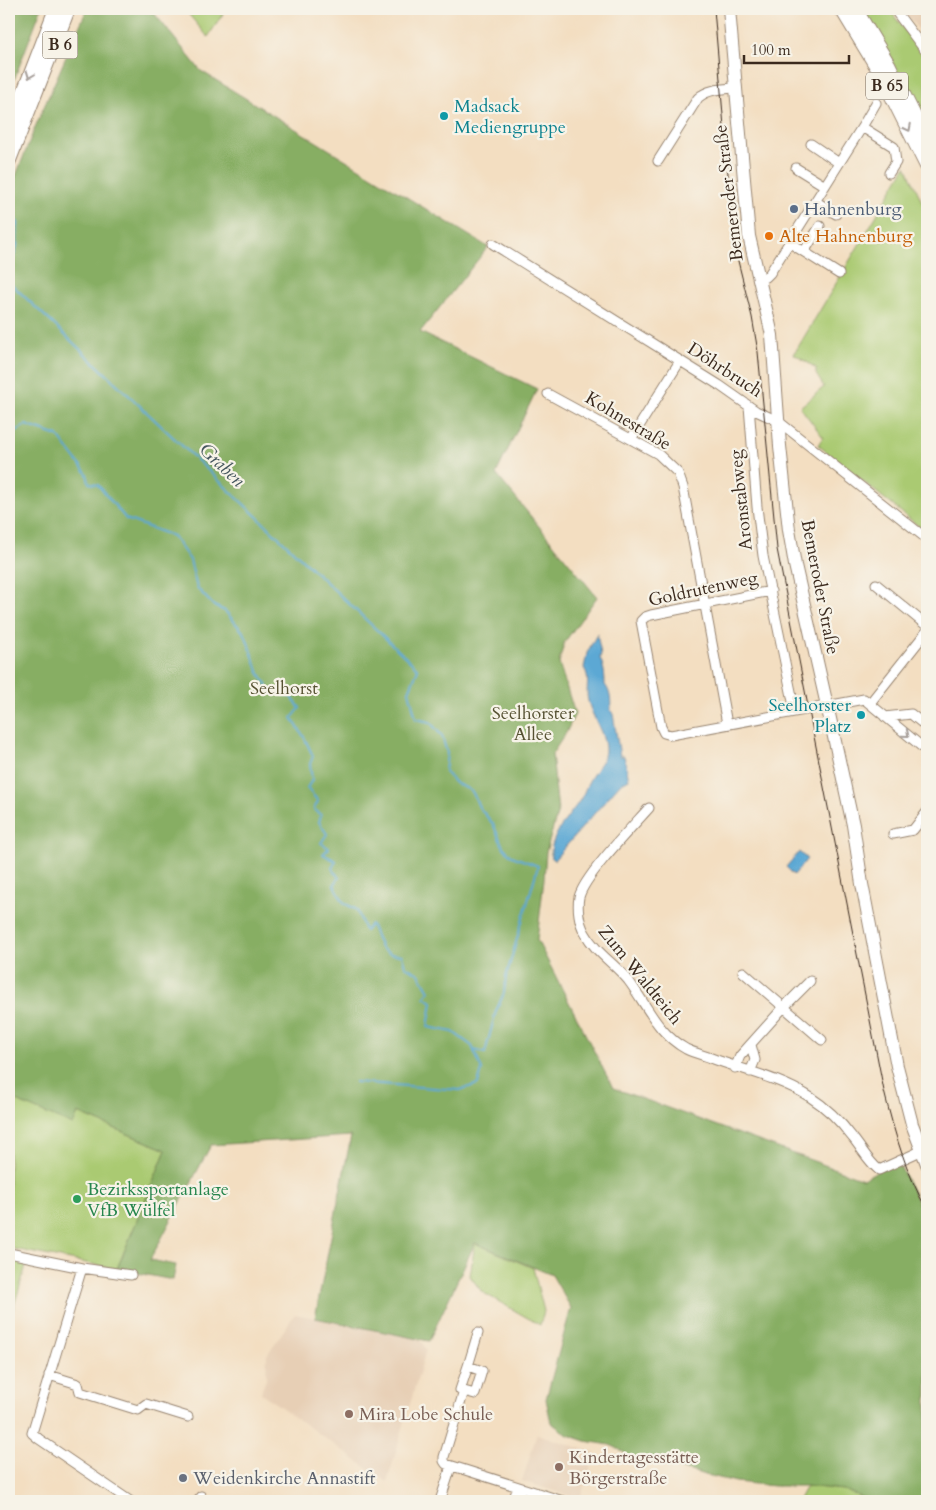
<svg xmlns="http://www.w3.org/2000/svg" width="936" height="1510" font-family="Cardo,serif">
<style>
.built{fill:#e7cfb5}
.green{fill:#aaca72;stroke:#727a48}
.forest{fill:#87ae64;stroke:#616c41}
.water{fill:#5ba8d4;stroke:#4b6979}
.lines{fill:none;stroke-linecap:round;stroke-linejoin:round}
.stream{stroke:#5ba8d4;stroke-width:2}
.minor-casing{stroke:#978470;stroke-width:11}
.secondary-casing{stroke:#978470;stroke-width:14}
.trunk-casing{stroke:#978470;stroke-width:16}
.minor{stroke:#fff;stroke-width:9}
.secondary{stroke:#fff;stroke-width:12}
.trunk{stroke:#fff;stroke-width:14}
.tram{stroke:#3b2a1e;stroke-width:1}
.oneway{stroke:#a79f9a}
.culture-dot{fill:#0f9aa8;stroke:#f7f3e8;stroke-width:2}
.service-dot{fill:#5c6f8a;stroke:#f7f3e8;stroke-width:2}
.food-dot{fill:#e8710a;stroke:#f7f3e8;stroke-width:2}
.leisure-dot{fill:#2e9e5b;stroke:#f7f3e8;stroke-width:2}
.education-dot{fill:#8d6e63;stroke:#f7f3e8;stroke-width:2}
.worship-dot{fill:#6b7280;stroke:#f7f3e8;stroke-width:2}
.labels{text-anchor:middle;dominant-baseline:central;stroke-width:4.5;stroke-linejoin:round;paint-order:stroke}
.shield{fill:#f7f3e8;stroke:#73665b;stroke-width:1}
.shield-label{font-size:16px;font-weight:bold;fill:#3b2a1e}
.culture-label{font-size:18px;fill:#0d838f;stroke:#f7f3e8;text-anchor:start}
.street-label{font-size:18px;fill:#3b2a1e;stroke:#f7f3e8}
.service-label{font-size:18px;fill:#4e5e75;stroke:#f7f3e8;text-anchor:start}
.food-label{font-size:18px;fill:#c56008;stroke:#f7f3e8;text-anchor:start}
.park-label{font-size:18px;fill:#575233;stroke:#f7f3e8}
.leisure-label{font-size:18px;fill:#27864d;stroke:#f7f3e8;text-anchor:start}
.education-label{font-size:18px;fill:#785e54;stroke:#f7f3e8;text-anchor:start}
.worship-label{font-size:18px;fill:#5b616d;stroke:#f7f3e8;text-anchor:start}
.water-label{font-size:19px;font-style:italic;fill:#46565e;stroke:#f7f3e8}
</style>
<rect width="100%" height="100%" fill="#f7f3e8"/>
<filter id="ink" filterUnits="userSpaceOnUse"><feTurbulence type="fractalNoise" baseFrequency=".02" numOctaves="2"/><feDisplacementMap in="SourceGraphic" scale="10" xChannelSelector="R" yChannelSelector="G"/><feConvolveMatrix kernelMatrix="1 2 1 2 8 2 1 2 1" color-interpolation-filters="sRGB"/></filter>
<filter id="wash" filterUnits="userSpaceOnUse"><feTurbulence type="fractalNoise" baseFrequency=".0096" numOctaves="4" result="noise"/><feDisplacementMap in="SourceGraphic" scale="20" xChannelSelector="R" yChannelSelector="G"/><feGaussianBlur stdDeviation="1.12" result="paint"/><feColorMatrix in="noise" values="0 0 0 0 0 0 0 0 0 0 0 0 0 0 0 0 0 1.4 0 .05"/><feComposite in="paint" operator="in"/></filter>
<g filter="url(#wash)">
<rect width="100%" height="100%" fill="#f3dec1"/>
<path class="built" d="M903 9H927V41Z
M295 1314 420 1339 426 1350 387 1482 261 1393 266 1379 267 1355Z
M537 1434 595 1453 580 1499 522 1481Z"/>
<path class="green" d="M184 9H226L208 37Z
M861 9H889L927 60V126L911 95Z
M906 166 927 213V533L818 445 823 437 800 407 824 387 816 374V368L794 354Z
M9 1098 73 1124 78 1113 166 1150 117 1269 9 1248Z
M475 1243 533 1268 544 1311 540 1325 482 1292 470 1276Z
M9 1255 28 1259 9 1323Z
M806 1486 844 1490 870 1501H798Z"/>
<path class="forest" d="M9 9H41L9 93Z
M87 9H137L154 13 201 71 488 247 420 332 537 389 496 474 597 597 564 643 559 663 575 714 566 733 552 754 558 811 546 852 544 879 537 940 613 1088 863 1179 879 1170 898 1162 927 1221V1501H870L844 1490 806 1486H774L736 1482 686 1470 666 1463 649 1462 639 1464 619 1449 610 1445 586 1441 568 1435 553 1424 550 1418 546 1399 571 1308 552 1275 475 1243 429 1341 315 1318 351 1136 211 1145 150 1260 176 1265 173 1280 117 1269 166 1150 78 1113 73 1125 9 1098V193L36 125Z"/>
<path class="water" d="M597 634 601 654 600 658C604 667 605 675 605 685 610 690 612 703 610 709L613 714 620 756H624L629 779 620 784 554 860 551 858C549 836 569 817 580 800 584 794 586 786 590 779 595 770 606 760 605 748 604 732 592 717 588 701 585 690 591 678 584 668L587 653Z
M799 852 807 859 794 875 786 867Z"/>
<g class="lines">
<path class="stream" d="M9 212 18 223 17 246 9 272
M9 282 418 669 409 691 416 719 430 722 442 736 447 753 445 772 455 783 468 789 473 793 479 807 493 824 503 847 512 856 538 866 506 977 504 993 496 1011 485 1053 474 1050
M9 431 13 433 26 425 58 436 87 474 89 483 98 485 126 519 173 536 190 560 197 588 214 606 225 611 245 634 258 671 270 690 291 697 300 708 292 718 304 737 313 756 310 764 312 780 307 788 318 801 314 809 321 815 319 822 327 834 321 843 329 848 323 854 336 861 332 868 339 878 334 885 344 903 357 910 365 931 371 924 381 948 390 954 402 955 405 966 419 974 429 991 425 997 432 1002 428 1027 453 1032 472 1046 482 1070 478 1084 460 1090 355 1082"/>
</g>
</g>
<g filter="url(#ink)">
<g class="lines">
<defs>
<path id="minor" d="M894 9 927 53
M862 127 876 103
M811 144 839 163
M658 161 698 98C708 89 722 89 735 88
M796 168 825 186
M815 201 836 214
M790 243 839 274
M493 244 719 385 756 411 778 421 927 539
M804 252 820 226
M758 279 766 277 770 273 862 127 894 147 896 162 889 173
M548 394 658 454 678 473 683 487 727 724
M749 406 757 507 763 556 795 711
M631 439 680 361
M876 584 927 626
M771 591 651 615 645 617 641 621 661 727 664 733 671 735 864 699 927 751
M870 703 927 631
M885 717 911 714 927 727
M649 808C632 827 585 875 579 897 577 908 579 923 585 933 595 952 615 964 628 980 647 1005 657 1033 686 1049 694 1053 703 1055 711 1058 743 1070 780 1078 810 1097 826 1107 841 1122 853 1138 862 1149 868 1161 879 1170L925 1149
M893 834 913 830 927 812
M743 972 822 1040
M735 1068 740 1056 783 1008 810 981
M750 1072 755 1060 751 1045
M9 1253 82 1268 131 1275
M82 1268 32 1433 39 1439 130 1501
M468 1366 478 1333
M49 1375 78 1384 80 1392 138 1410 146 1404 188 1417
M464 1391 475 1394 482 1371 468 1366 460 1390 464 1391 444 1457V1461L446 1464 563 1501
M197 1501 201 1496
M440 1501 451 1467
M513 1501 518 1487"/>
<path id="secondary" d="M729 9 749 236 772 335 780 446 789 530 795 565 831 723 853 825 862 884 897 1066 912 1124 927 1164"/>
<path id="trunk" d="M842 9 879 70 927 166
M855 9 888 64 927 142
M9 131 56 9
M9 160 68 9"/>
</defs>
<use href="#minor" class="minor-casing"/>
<use href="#secondary" class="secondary-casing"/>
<use href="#trunk" class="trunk-casing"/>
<use href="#minor" class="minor"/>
<use href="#secondary" class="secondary"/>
<use href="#trunk" class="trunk"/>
<path class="tram" d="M714 9 733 233 737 257 752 317 758 352 777 549 884 1091C894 1132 906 1173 927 1210"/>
</g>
<defs><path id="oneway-chevron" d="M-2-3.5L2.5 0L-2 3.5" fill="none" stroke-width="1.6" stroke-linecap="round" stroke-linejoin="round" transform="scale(1.25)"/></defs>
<g class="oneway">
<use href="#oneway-chevron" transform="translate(30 75) rotate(111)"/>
<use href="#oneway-chevron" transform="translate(908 128) rotate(63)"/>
<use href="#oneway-chevron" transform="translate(906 734) rotate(39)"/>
</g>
</g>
<g class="culture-dot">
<circle cx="444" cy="116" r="5"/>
<circle cx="861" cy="715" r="5"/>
</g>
<circle class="service-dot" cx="794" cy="209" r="5"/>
<circle class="food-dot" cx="769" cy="236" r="5"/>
<circle class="leisure-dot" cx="77" cy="1199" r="5"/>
<g class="education-dot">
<circle cx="349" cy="1414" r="5"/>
<circle cx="559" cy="1467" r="5"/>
</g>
<circle class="worship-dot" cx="183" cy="1478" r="5"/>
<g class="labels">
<g class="shield">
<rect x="42.5" y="31.5" width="35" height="27" rx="4"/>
<rect x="866" y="72.5" width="42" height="27" rx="4"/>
</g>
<g class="shield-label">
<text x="60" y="45">B 6</text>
<text x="887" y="86">B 65</text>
</g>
<g class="culture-label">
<text x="454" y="106">Madsack<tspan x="454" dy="21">Mediengruppe</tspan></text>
<text x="851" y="705" text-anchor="end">Seelhorster<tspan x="851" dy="21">Platz</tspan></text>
</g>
<g class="street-label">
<text transform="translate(729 193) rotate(-97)">Bemeroder Straße</text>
<text transform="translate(725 370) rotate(33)">Döhrbruch</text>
<text transform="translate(628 421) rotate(31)">Kohnestraße</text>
<text transform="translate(741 500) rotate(-96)">Aronstabweg</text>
<text transform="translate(820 587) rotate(79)">Bemeroder Straße</text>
<text transform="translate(703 589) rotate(-12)">Goldrutenweg</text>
<text transform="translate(640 975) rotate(51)">Zum Waldteich</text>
</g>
<g class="service-label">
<text x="804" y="209">Hahnenburg</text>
</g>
<g class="food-label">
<text x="779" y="236">Alte Hahnenburg</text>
</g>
<g class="park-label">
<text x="284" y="688">Seelhorst</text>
<text x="533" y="713">Seelhorster<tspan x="533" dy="21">Allee</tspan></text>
</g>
<g class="leisure-label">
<text x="87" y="1189">Bezirkssportanlage<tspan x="87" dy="21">VfB Wülfel</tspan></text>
</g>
<g class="education-label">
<text x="359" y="1414">Mira Lobe Schule</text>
<text x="569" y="1457">Kindertagesstätte<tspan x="569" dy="21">Börgerstraße</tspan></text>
</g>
<g class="worship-label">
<text x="193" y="1478">Weidenkirche Annastift</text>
</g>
<g class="water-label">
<text transform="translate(222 465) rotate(43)">Graben</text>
</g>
</g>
<rect width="936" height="1510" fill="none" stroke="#f7f3e8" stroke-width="30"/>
<path d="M744 55v8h105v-8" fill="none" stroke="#3b2a1e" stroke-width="2.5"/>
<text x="751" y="55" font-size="15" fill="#3b2a1e" stroke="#f7f3e8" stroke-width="4" paint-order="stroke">100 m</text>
</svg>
